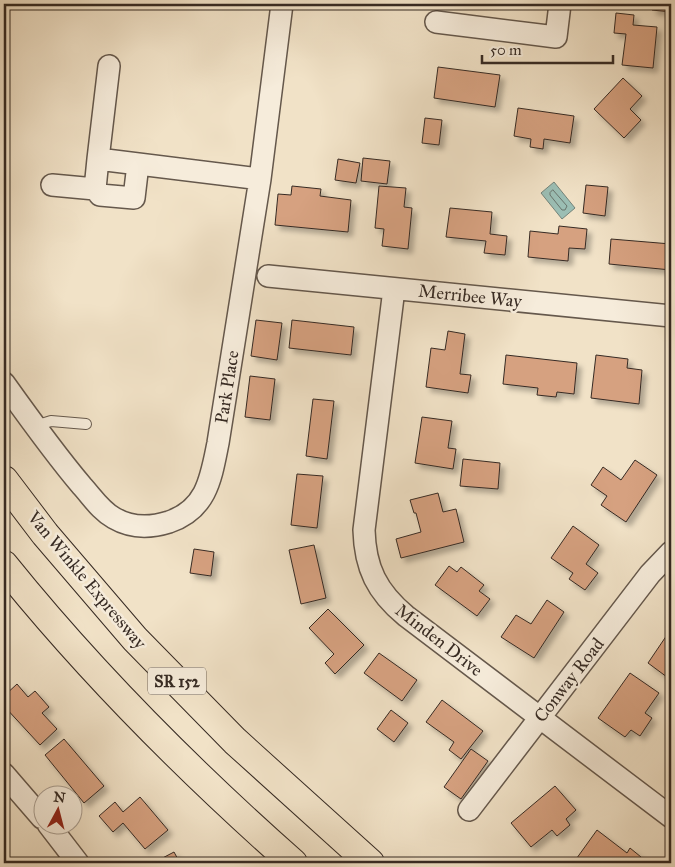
<svg xmlns="http://www.w3.org/2000/svg" width="675" height="867" font-family="'IM FELL Great Primer',serif">
<style>
.water{fill:#9bbeb4;stroke:#73837a}
.lines{fill:none;stroke-linecap:round;stroke-linejoin:round}
.shore{stroke:#68746c;stroke-width:1}
.building{fill:#d6a180;stroke:#362a23;filter:url(#shadow)}
.lane-casing{stroke:#65584c;stroke-width:12}
.street-casing{stroke:#65584c;stroke-width:24}
.primary-casing{stroke:#362a23;stroke-width:30}
.lane{stroke:#f6ecdb;stroke-width:10}
.street{stroke:#f6ecdb;stroke-width:21}
.primary{stroke:#f1e2c7;stroke-width:28}
.labels{text-anchor:middle;dominant-baseline:central;stroke-width:5;stroke-linejoin:round;paint-order:stroke}
.shield{fill:#f6ecdb;stroke:#70645a;stroke-width:1}
.shield-label{font-size:16px;font-weight:bold;fill:#362a23}
.street-label{font-size:18px;fill:#362a23;stroke:#f6ecdb}
</style>
<defs>
<filter id="shadow"><feDropShadow dx="4.5" dy="4.5" stdDeviation="2.5" flood-color="#0004"/></filter>
</defs>
<rect width="100%" height="100%" fill="#f1e2c7"/>
<filter id="stains"><feTurbulence type="fractalNoise" baseFrequency=".004" numOctaves="4"/><feColorMatrix values="0 0 0 0 .2 0 0 0 0 .09 0 0 0 0 .02 0 0 0 .5 -.17"/></filter>
<radialGradient id="worn" r=".72"><stop offset=".6" stop-color="#630" stop-opacity="0"/><stop offset="1" stop-color="#630" stop-opacity=".3"/></radialGradient>
<path class="water" d="M554 182 575 208 562 219 541 193Z"/>
<g class="lines">
<path class="shore" d="M553 190 567 206 565 210H562L550 195V193Z"/>
</g>
<path class="building" d="M652 4H671V12L652 10Z
M616 13 634 15 633 25 657 27 653 68 622 65 626 34 614 33Z
M438 67 500 75 495 107 434 98Z
M623 78 642 96 630 109 641 120 624 138 594 109Z
M518 108 574 116 570 143 544 139 543 149 530 147 531 139 514 136Z
M425 118 442 120 439 145 422 143Z
M363 158 390 161 387 184 361 181Z
M338 159 360 163 356 183 335 180Z
M586 185 608 187 605 216 583 213Z
M292 186 321 189 320 196 351 200 348 232 275 225 278 194 291 195Z
M379 186 406 188 404 207 412 208 408 249 382 246 384 229 375 228Z
M450 208 492 212 490 234 507 236 505 255 484 253 486 241 446 237Z
M559 226 587 229 585 249 569 248 568 261 528 257 530 231 558 234Z
M611 239 671 244V270L609 264Z
M256 320 282 323 277 360 251 356Z
M292 320 354 327 351 355 289 348Z
M448 331 465 334 460 374 471 375 468 393 426 387 431 348 445 350Z
M506 355 577 363 574 394 557 392 556 397 537 395 538 388 503 384Z
M596 355 628 359 627 368 642 370 639 404 591 398Z
M250 376 275 379 270 420 245 417Z
M313 399 334 401 327 459 306 456Z
M422 417 452 421 448 448 456 449 453 469 415 463Z
M463 459 500 463 498 489 460 486Z
M635 460 657 475 626 522 601 505 607 496 591 485 603 467 621 480Z
M297 474 323 476 317 528 291 525Z
M438 493 443 512 456 509 464 542 401 558 396 539 421 532 416 513H414L410 500Z
M573 526 599 545 586 564 598 573 585 590 569 579 573 573 551 558Z
M314 545 326 598 301 604 289 550Z
M194 549 214 552 211 576 190 573Z
M449 566 457 572 461 567 484 585 479 591 490 599 477 616 435 585Z
M547 600 564 612 534 658 501 637 516 615 531 624Z
M328 609 364 645 335 674 325 663 334 654 309 628Z
M671 629V680L648 663Z
M379 653 417 680 402 701 364 673Z
M630 673 659 693 645 713 652 718 640 736 631 730 625 737 598 718Z
M17 684 28 697 35 691 49 707 42 713 57 729 40 745 4 706V696Z
M442 700 483 731 461 759 449 750 454 742 426 722Z
M391 710 408 723 394 742 377 729Z
M64 739 104 786 84 803 45 755Z
M471 749 488 761 461 799 444 787Z
M555 786 576 810 566 819 570 825 557 836 552 830 531 847 511 823Z
M140 797 168 830 145 849 123 823 113 832 99 816 115 802 123 812Z
M597 830 627 853 630 848 641 857 637 863H576L574 862Z
M174 852 180 863H153Z"/>
<g class="lines">
<defs>
<path id="lane" d="M35 426 51 421 86 424"/>
<path id="street" d="M436 22 556 37 560 4
M98 159 109 66
M52 185 95 189 98 159 260 179
M95 189 100 195 134 198 138 164
M268 276 671 316
M394 289 364 530C365 568 377 592 406 616L671 817
M4 383C29 418 54 453 82 486 92 497 101 511 114 518 131 528 150 528 169 522 207 509 211 478 218 443L260 179 282 4
M4 774 42 818
M469 810 650 574 671 552
M48 824 78 863"/>
<path id="primary" d="M4 480 45 534 135 639 235 741 370 863
M4 565C91 673 189 771 293 863"/>
</defs>
<use href="#lane" class="lane-casing"/>
<use href="#street" class="street-casing"/>
<use href="#primary" class="primary-casing"/>
<use href="#lane" class="lane"/>
<use href="#street" class="street"/>
<use href="#primary" class="primary"/>
</g>
<g class="labels">
<rect class="shield" x="148" y="667.5" width="58" height="27" rx="4"/>
<g class="shield-label">
<text x="177" y="681">SR 152</text>
</g>
<g class="street-label">
<text transform="translate(470 296) rotate(6)">Merribee Way</text>
<text transform="translate(227 387) rotate(-81)">Park Place</text>
<text transform="translate(87 580) rotate(50)">Van Winkle Expressway</text>
<text transform="translate(439 640) rotate(38)">Minden Drive</text>
<text transform="translate(569 680) rotate(-52)">Conway Road</text>
</g>
</g>
<rect width="675" height="867" fill="none" stroke="#f1e2c7" stroke-width="20"/>
<rect x="5" y="5" width="665" height="857" fill="none" stroke="#362a23" stroke-width="2.5"/>
<rect x="10" y="10" width="655" height="847" fill="none" stroke="#362a23"/>
<g transform="translate(58 810) rotate(7)"><circle r="24" fill="#f6ecdb" stroke="#a99e91"/>
<path d="M0-4L9 19L0 12L-9 19Z" fill="#8f2418"/>
<text y="-8" font-size="14" font-weight="bold" text-anchor="middle" fill="#362a23">N</text>
</g>
<path d="M482 55v8h131v-8" fill="none" stroke="#362a23" stroke-width="2.5"/>
<text x="490" y="55" font-size="15" fill="#362a23" stroke="#f6ecdb" stroke-width="4" paint-order="stroke">50 m</text>
<rect width="100%" height="100%" filter="url(#stains)"/>
<rect width="100%" height="100%" fill="url(#worn)"/>
</svg>
